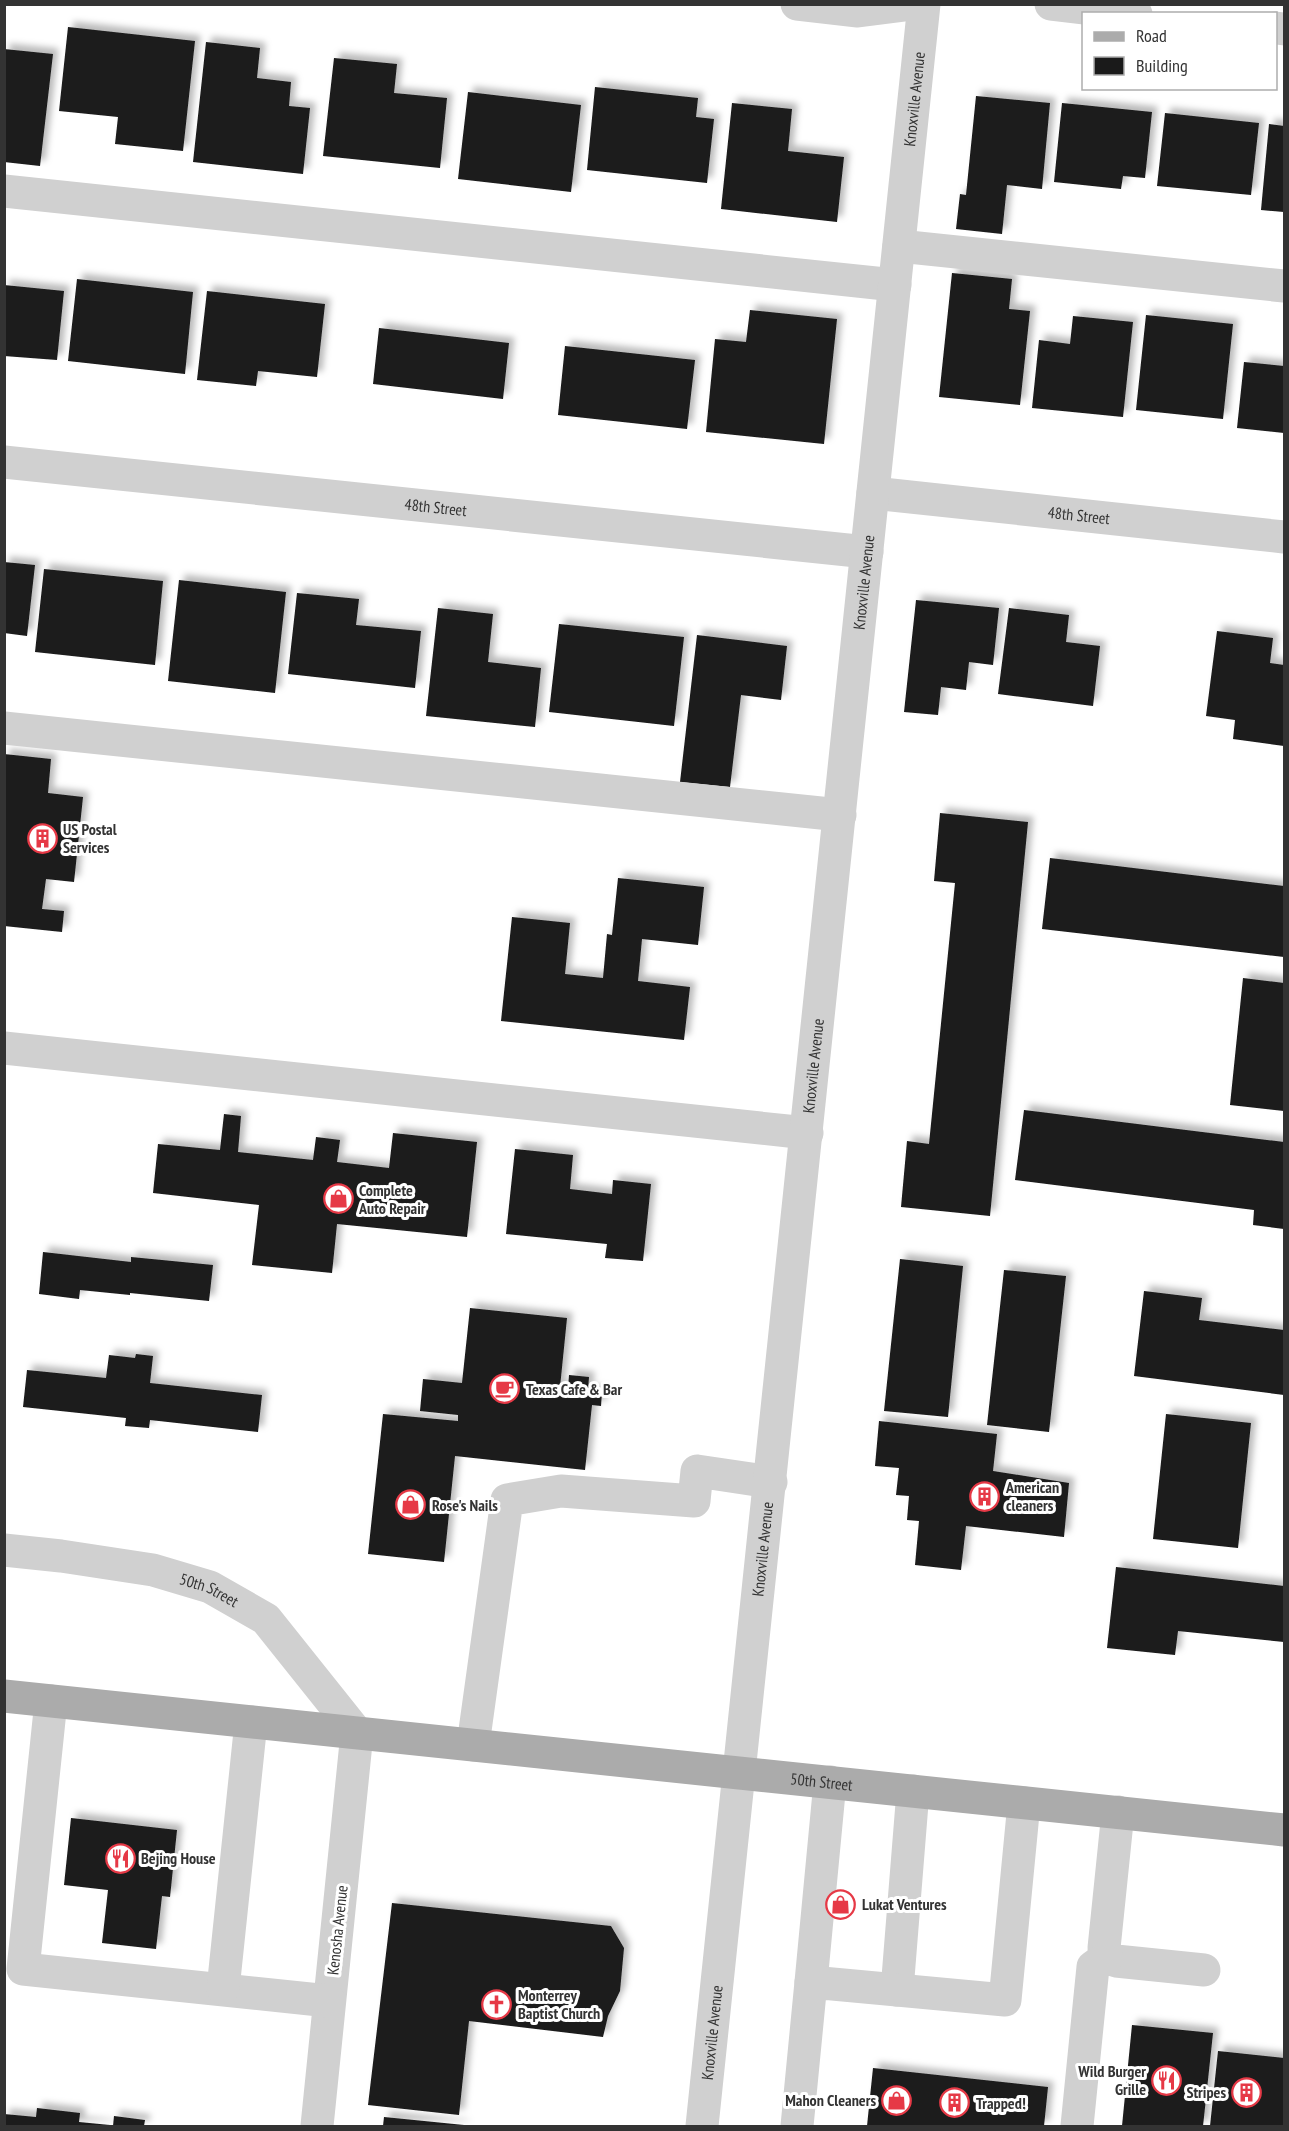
<svg xmlns="http://www.w3.org/2000/svg" width="1289" height="2131" font-family="'PT Sans Narrow',sans-serif">
<style>
.building{fill:#1a1a1a;filter:url(#shadow)}
.lines{fill:none;stroke-linecap:round;stroke-linejoin:round}
.minor{stroke:#d0d0d0;stroke-width:33}
.major{stroke:#ababab;stroke-width:33}
.labels{text-anchor:middle;dominant-baseline:central;stroke-width:6;stroke-linejoin:round;paint-order:stroke}
.street-label{font-size:16px;fill:#333;stroke:#fff}
.poi-label{font-size:16px;font-weight:bold;fill:#333;stroke:#fff;text-anchor:start}
</style>
<defs>
<filter id="shadow"><feDropShadow dx="5.5" dy="-5.5" stdDeviation="3" flood-color="#0004"/></filter>
</defs>
<rect width="100%" height="100%" fill="#fff"/>
<path class="building" d="M68 27 195 41 183 151 115 144 118 117 59 111Z
M206 42 260 48 257 78 291 82 289 106 310 108 303 174 193 162Z
M4 49 53 54 40 166 4 162Z
M334 58 397 64 394 93 447 98 440 168 323 156Z
M595 87 698 98 696 117 714 119 707 183 587 170Z
M468 92 581 105 571 192 458 179Z
M976 96 1050 103 1042 189 1007 185 1002 234 956 229 960 194 966 195Z
M732 103 792 109 788 151 844 157 837 222 721 209Z
M1062 103 1152 112 1145 178 1123 176 1121 189 1054 182Z
M1165 113 1259 123 1251 195 1157 186Z
M1269 124 1284 126V212L1261 210Z
M952 273 1012 279 1009 309 1030 311 1020 405 939 397Z
M77 279 193 292 185 374 68 361Z
M4 285 64 291 57 360 4 356Z
M207 291 325 304 317 377 258 371 256 386 197 380Z
M750 310 837 319 824 444 706 432 715 339 746 342Z
M1146 315 1233 324 1223 419 1136 410Z
M1073 316 1133 322 1123 417 1032 408 1039 340 1070 344Z
M379 328 509 343 503 399 373 384Z
M565 346 695 360 687 429 558 415Z
M1244 362 1284 366V433L1237 428Z
M4 562 35 565 27 636 4 633Z
M44 569 163 581 155 665 35 652Z
M179 580 286 592 275 693 168 681Z
M297 593 359 599 356 625 421 631 415 688 288 674Z
M916 600 999 608 993 665 969 662 966 690 941 687 938 715 904 712Z
M438 608 493 614 488 662 541 668 535 727 426 716Z
M1009 608 1069 615 1066 642 1100 646 1093 706 998 694Z
M559 624 684 637 674 726 549 712Z
M1217 631 1273 638 1270 663 1284 665V746L1233 739 1235 720 1206 716Z
M697 635 787 646 781 700 741 695 730 787 680 782Z
M4 754 51 759 48 793 83 797 74 882 46 879 42 909 64 911 62 932 4 926Z
M940 813 1028 822 990 1216 901 1207 907 1141 929 1144 955 883 934 881Z
M1050 858 1284 886V957L1042 929Z
M618 878 704 887 698 945 642 939 638 981 690 987 684 1040 501 1021 512 917 570 923 565 974 603 978 607 934 612 935Z
M1243 978 1284 983V1111L1230 1105Z
M1024 1110 1284 1142V1229L1253 1225 1254 1210 1015 1180Z
M224 1114 241 1116 238 1152 313 1160 316 1137 340 1140 337 1162 389 1168 393 1133 477 1142 467 1237 337 1224 332 1273 252 1265 259 1205 153 1193 158 1144 220 1150Z
M515 1149 573 1155 570 1189 612 1194 613 1180 651 1184 643 1261 605 1258 607 1244 506 1234Z
M43 1252 131 1262V1257L213 1265 209 1301 130 1293V1295L80 1290 79 1299 39 1294Z
M900 1259 963 1266 948 1417 884 1411Z
M1004 1270 1066 1276 1049 1432 987 1425Z
M1144 1291 1202 1298 1199 1320 1284 1330V1395L1134 1376Z
M470 1308 567 1318 560 1387 568 1388 569 1375 589 1377 588 1390 602 1392 601 1406 592 1405 585 1470 455 1456 444 1562 368 1554 383 1414 458 1421V1415L420 1411 423 1379 462 1383Z
M136 1354 153 1356 150 1383 262 1395 258 1432 150 1420 149 1428 125 1426 126 1418 23 1407 27 1370 106 1378 109 1355 135 1358Z
M1166 1414 1251 1423 1238 1548 1153 1539Z
M879 1421 997 1434 993 1471 1069 1483 1064 1537 966 1526 961 1570 915 1565 919 1521 907 1520 909 1496 896 1495 899 1468 875 1466Z
M1116 1567 1284 1586V1642L1178 1631 1175 1655 1107 1648Z
M71 1818 177 1830 170 1897 162 1896 156 1949 102 1943 108 1890 64 1885Z
M392 1903 611 1926 624 1948 620 1991 608 2016 603 2037 469 2021 459 2115 368 2105Z
M1132 2025 1213 2033 1203 2126H1122Z
M1218 2051 1284 2058V2126H1210Z
M873 2068 1048 2087 1044 2126H867Z
M37 2108 80 2113 79 2122 110 2125V2126H4V2114L36 2117Z
M114 2116 145 2120 144 2126H113Z
M384 2117 464 2125V2126H383Z"/>
<g class="lines">
<g class="minor">
<path d="M797 4 858 11 913 4"/>
<path d="M1051 4 1136 14"/>
<path d="M1276 28 1284 29"/>
<path d="M4 191 895 285"/>
<path d="M899 246 1284 286"/>
<path id="s1" d="M4 462 867 552"/>
<path id="s2" d="M873 493 1284 537"/>
<path d="M4 728 840 815"/>
<path d="M4 1048 807 1133"/>
<path id="s3" d="M4 1550 61 1556 153 1570 210 1587 266 1619 357 1733 317 2126"/>
<path d="M51 1701 23 1969 329 2001"/>
<path d="M473 1745 507 1500 561 1491 694 1501 697 1471 771 1482"/>
<path d="M1118 1812 1104 1948 1107 1957 1116 1961 1204 1970"/>
<path d="M811 1982 830 1782"/>
<path d="M223 1989 251 1722"/>
<path d="M897 1990 913 1791"/>
<path id="s4" d="M702 2126 924 4"/>
<path d="M797 2126 811 1982 1005 2000 1024 1803"/>
<path d="M1077 2126 1093 1967 1107 1957"/>
</g>
<path class="major" id="s5" d="M4 1696 1284 1830"/>
</g>
<defs>
<symbol id="building-ring" viewBox="-11 -11 22 22"><circle r="9.5" fill="#fff" stroke="#e63946" stroke-width="1.5"/><path d="M-4-6H4V6H1V3H-1V6H-4ZM-2.5-4.3h1.7v1.8h-1.7ZM.8-4.3h1.7v1.8H.8ZM-2.5-1h1.7V.8h-1.7ZM.8-1h1.7V.8H.8Z" fill="#e63946"/></symbol>
<symbol id="shop-ring" viewBox="-11 -11 22 22"><circle r="9.5" fill="#fff" stroke="#e63946" stroke-width="1.5"/><path d="M-5-2.5h2.3a2.7 3.5 0 0 1 5.4 0H5L5.5 6h-11ZM-1.5-2.5h3a1.5 2.3 0 0 0-3 0Z" fill="#e63946"/></symbol>
<symbol id="cafe-ring" viewBox="-11 -11 22 22"><circle r="9.5" fill="#fff" stroke="#e63946" stroke-width="1.5"/><path d="M-5.5-4.5H6V0H3Q3 3.5 0 3.5H-2.5Q-5.5 3.5-5.5 0ZM3-3.2v2h1.7v-2ZM-6 4.5H4V6H-6Z" fill="#e63946"/></symbol>
<symbol id="restaurant-ring" viewBox="-11 -11 22 22"><circle r="9.5" fill="#fff" stroke="#e63946" stroke-width="1.5"/><path d="M-5-6h1v4h1v-4h1v4h1v-4h1v5L-1.5 .5V6h-2V.5L-5-1ZM5-6V6H3V1.5H1.5Q1.5-4 5-6Z" fill="#e63946"/></symbol>
<symbol id="church-ring" viewBox="-11 -11 22 22"><circle r="9.5" fill="#fff" stroke="#e63946" stroke-width="1.5"/><path d="M-1.2-6h2.4v3.5h3.3v2.4h-3.3V6h-2.4V-.1h-3.3v-2.4h3.3Z" fill="#e63946"/></symbol>
</defs>
<g fill-rule="evenodd">
<use href="#building-ring" x="26" y="822" width="33" height="33"/>
<use href="#shop-ring" x="322" y="1182" width="33" height="33"/>
<use href="#cafe-ring" x="488" y="1372" width="33" height="33"/>
<use href="#building-ring" x="968" y="1480" width="33" height="33"/>
<use href="#shop-ring" x="394" y="1488" width="33" height="33"/>
<use href="#restaurant-ring" x="104" y="1842" width="33" height="33"/>
<use href="#shop-ring" x="824" y="1888" width="33" height="33"/>
<use href="#church-ring" x="480" y="1988" width="33" height="33"/>
<use href="#restaurant-ring" x="1150" y="2064" width="33" height="33"/>
<use href="#building-ring" x="1230" y="2076" width="33" height="33"/>
<use href="#shop-ring" x="880" y="2084" width="33" height="33"/>
<use href="#building-ring" x="938" y="2086" width="33" height="33"/>
</g>
<g class="labels">
<g class="street-label">
<text stroke="none"><textPath href="#s4" startOffset="2038">Knoxville Avenue</textPath></text>
<text stroke="none"><textPath href="#s1" startOffset="434">48th Street</textPath></text>
<text stroke="none"><textPath href="#s2" startOffset="207">48th Street</textPath></text>
<text stroke="none"><textPath href="#s4" startOffset="1552">Knoxville Avenue</textPath></text>
<text stroke="none"><textPath href="#s4" startOffset="1066">Knoxville Avenue</textPath></text>
<text stroke="none"><textPath href="#s4" startOffset="580">Knoxville Avenue</textPath></text>
<text stroke="none"><textPath href="#s3" startOffset="210">50th Street</textPath></text>
<text stroke="none"><textPath href="#s5" startOffset="822">50th Street</textPath></text>
<text transform="translate(337 1930) rotate(-84)">Kenosha Avenue</text>
<text stroke="none"><textPath href="#s4" startOffset="94">Knoxville Avenue</textPath></text>
</g>
<g class="poi-label">
<text x="63" y="829">US Postal<tspan x="63" dy="18">Services</tspan></text>
<text x="359" y="1190">Complete<tspan x="359" dy="18">Auto Repair</tspan></text>
<text x="526" y="1389">Texas Cafe &amp; Bar</text>
<text x="1006" y="1487">American<tspan x="1006" dy="18">cleaners</tspan></text>
<text x="432" y="1505">Rose's Nails</text>
<text x="141" y="1858">Bejing House</text>
<text x="862" y="1904">Lukat Ventures</text>
<text x="518" y="1995">Monterrey<tspan x="518" dy="18">Baptist Church</tspan></text>
<text x="1146" y="2071" text-anchor="end">Wild Burger<tspan x="1146" dy="18">Grille</tspan></text>
<text x="1226" y="2092" text-anchor="end">Stripes</text>
<text x="876" y="2100" text-anchor="end">Mahon Cleaners</text>
<text x="976" y="2103">Trapped!</text>
</g>
</g>
<rect width="1289" height="2131" fill="none" stroke="#333333" stroke-width="12"/>
<rect x="1082" y="12" width="195" height="78" fill="#ffffff" stroke="#adadad" stroke-width="1.5"/>
<rect x="1094" y="32" width="30" height="9" fill="#ababab" stroke="#adadad" stroke-width="1.5"/>
<text x="1136" y="42" font-size="18" fill="#333333">Road</text>
<rect x="1094" y="57" width="30" height="18" fill="#1a1a1a" stroke="#adadad" stroke-width="1.5"/>
<text x="1136" y="72" font-size="18" fill="#333333">Building</text>
</svg>
